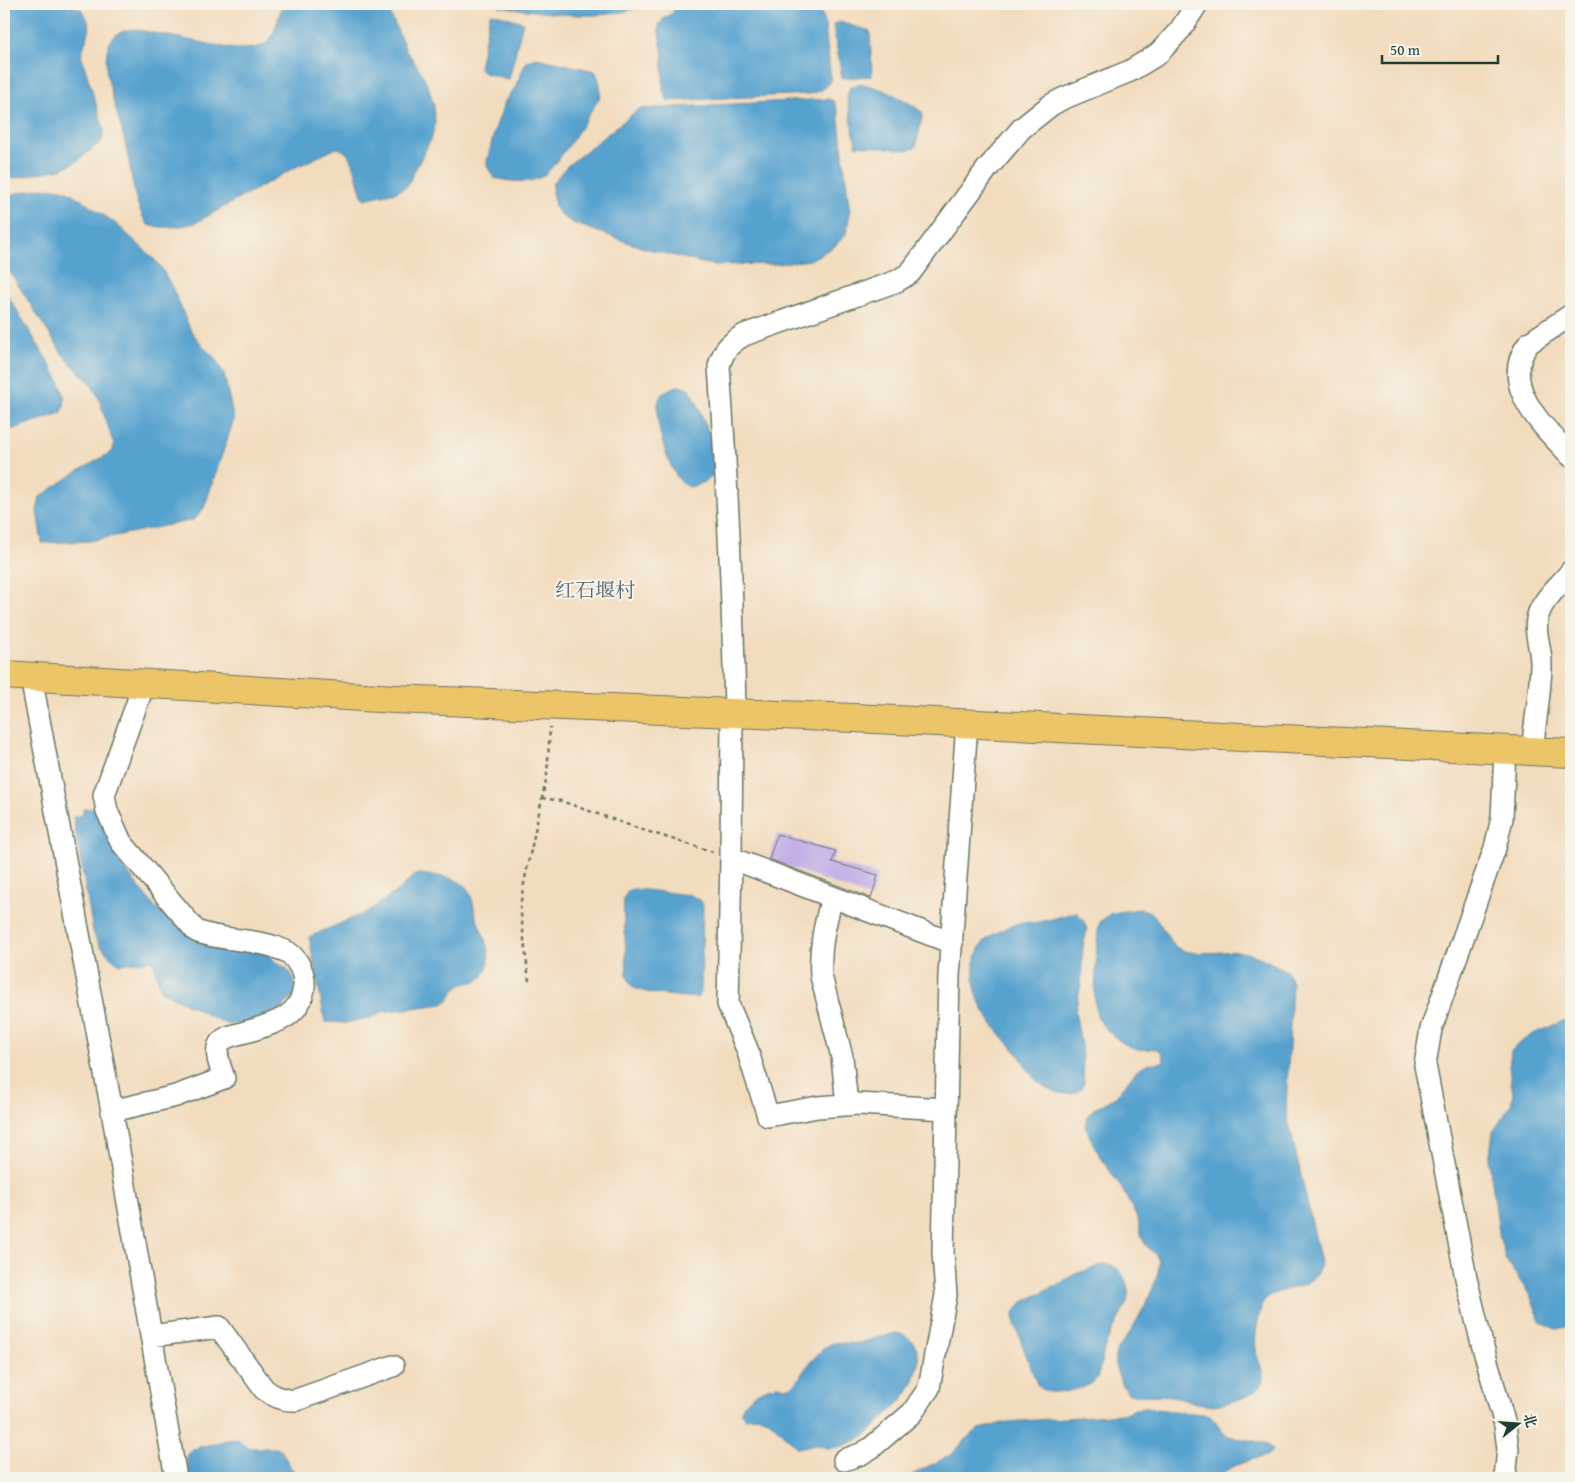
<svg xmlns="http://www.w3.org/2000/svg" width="1575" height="1482" font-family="'Gentium Book Plus','Noto Serif SC',serif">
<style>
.water{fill:#57a2cf;stroke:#3b7082}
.building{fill:#c3afe6}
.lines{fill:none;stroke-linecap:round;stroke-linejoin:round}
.minor-casing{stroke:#697564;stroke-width:24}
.highway-casing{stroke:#697564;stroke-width:30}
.path{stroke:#697564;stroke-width:2.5;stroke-dasharray:4 4;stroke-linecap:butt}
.minor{stroke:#fff;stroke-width:21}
.highway{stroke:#edc569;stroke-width:28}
.labels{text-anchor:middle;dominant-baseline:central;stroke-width:4;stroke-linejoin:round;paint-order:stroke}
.quarter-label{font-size:20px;fill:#586572;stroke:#f7f3e8}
</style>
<rect width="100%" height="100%" fill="#f7f3e8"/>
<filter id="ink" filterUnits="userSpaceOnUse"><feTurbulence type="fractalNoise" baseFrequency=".02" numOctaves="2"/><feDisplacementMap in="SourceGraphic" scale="10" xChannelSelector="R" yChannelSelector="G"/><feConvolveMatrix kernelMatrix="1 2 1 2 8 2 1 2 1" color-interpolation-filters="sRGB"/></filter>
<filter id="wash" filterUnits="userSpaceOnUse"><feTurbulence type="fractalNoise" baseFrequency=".0096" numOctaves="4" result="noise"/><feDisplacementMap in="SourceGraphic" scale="20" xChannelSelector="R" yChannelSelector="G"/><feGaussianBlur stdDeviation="1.12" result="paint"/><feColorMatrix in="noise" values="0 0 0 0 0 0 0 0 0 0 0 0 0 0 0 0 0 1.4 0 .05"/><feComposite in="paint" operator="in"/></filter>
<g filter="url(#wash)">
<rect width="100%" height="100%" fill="#f2dcbe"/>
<path class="water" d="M4 4H47L71 6 81 9 87 18 90 28 81 55 104 130 102 141 76 162 61 169 4 180Z
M283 4H386L406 50 422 73 428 86 434 105 435 124 432 137 407 186 396 192 364 199C355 183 358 153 337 148L294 168 195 223C180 227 163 229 148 225 133 204 133 177 127 152 122 126 112 101 107 74 106 64 105 50 111 40 115 33 126 30 134 29L234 49C276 50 271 38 283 4Z
M497 4H647C605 24 543 12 499 6Z
M671 4H805L821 13 824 18 831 80C826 89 818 93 809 94L668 101 663 91V55L659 33V25L664 18 673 13 674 10Z
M493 13 523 22 509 79 484 73 479 67 490 14Z
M839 22 870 31 872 76 842 78 833 25Z
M536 58 595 71C600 81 602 88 599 99 588 115 555 172 539 178 525 184 508 181 494 178L487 166V161L495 129 505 101 515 88 526 62Z
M863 84C884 89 906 99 923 113L916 147 907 150 856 145 847 97 850 87Z
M828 99 834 101 838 112 850 214 846 234 835 246 810 260 778 264 714 265 702 263 644 248 573 223 563 217 556 209 552 193 553 182 567 166 639 109Z
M41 188 62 189 68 191 115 223 152 257 161 267 172 287 191 331 202 345 215 358 224 374 233 416V422L204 508 195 519 189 521 90 541 42 543 37 511 40 497 72 475 113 451 114 445 98 396 91 384 63 355 4 263V196Z
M4 289 56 375C62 387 69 401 61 413L4 432Z
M679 386 686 387 693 393C699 410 717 448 717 464 717 478 701 485 689 487 685 484 680 482 677 477 667 462 649 410 662 394 666 390 673 387 679 386Z
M96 808 119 862 155 907 199 942 267 953 277 963 286 968 291 973 294 980 295 994 280 1010 242 1025 224 1023 161 991 153 960 120 964C107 955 98 946 93 931L73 817 83 815V809Z
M421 874C433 876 449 876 459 882 474 889 472 906 477 919 483 936 496 956 484 974 478 984 470 981 461 985 452 989 451 1000 443 1004L382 1012 370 1018 346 1023 325 1022 309 937 367 912 400 889 415 875Z
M635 889 690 895 700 900 703 906 701 993 697 998C681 996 646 995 633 987 630 984 629 980 627 976L623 899 628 891Z
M1140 909C1161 910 1163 940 1179 949 1195 957 1223 950 1241 952 1257 954 1273 964 1287 971L1292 983 1286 1110 1321 1262C1314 1295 1279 1282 1263 1303 1260 1307 1260 1313 1259 1317 1256 1330 1254 1342 1257 1355 1259 1363 1264 1371 1263 1380 1262 1397 1217 1407 1204 1405 1193 1403 1183 1397 1171 1396 1157 1394 1143 1397 1129 1394 1122 1386 1113 1368 1115 1356 1116 1347 1125 1341 1129 1334 1140 1315 1153 1293 1158 1272 1163 1252 1149 1254 1143 1240 1140 1231 1139 1222 1135 1214 1130 1204 1125 1194 1119 1184 1111 1172 1080 1131 1087 1117 1092 1106 1106 1105 1114 1097 1125 1088 1130 1074 1143 1066 1149 1062 1158 1065 1164 1061 1161 1041 1149 1052 1137 1049 1123 1046 1101 1028 1097 1015 1093 1000 1096 983 1096 968 1097 953 1096 936 1100 922L1111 913Z
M1076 912 1084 920 1087 930 1083 946 1081 984 1075 1011 1081 1044 1084 1083C1077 1103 1050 1091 1038 1082 1029 1075 1025 1062 1018 1054 995 1027 972 1007 974 968 975 960 978 949 983 943 989 935 1013 924 1023 922 1028 922 1033 923 1038 922 1051 920 1063 916 1076 912Z
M1563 1021H1571V1326L1556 1329 1541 1322 1531 1297 1506 1260 1500 1239 1489 1160 1493 1132 1511 1105 1513 1094 1509 1067 1511 1051 1519 1043 1533 1034Z
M1105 1264C1112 1264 1117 1267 1121 1273 1139 1298 1119 1314 1109 1337 1103 1349 1101 1365 1097 1378 1090 1389 1064 1393 1051 1392 1045 1392 1041 1389 1037 1384L1015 1325 1014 1312 1023 1302 1059 1284 1075 1274Z
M897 1333C929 1341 920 1375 905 1396 898 1405 889 1412 881 1421 875 1426 870 1433 864 1436 854 1442 839 1449 827 1448 823 1447 820 1445 816 1445 810 1444 803 1448 797 1448L768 1419 759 1416 746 1418 741 1413C742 1399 763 1388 776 1386 783 1385 787 1390 794 1385 799 1381 801 1374 805 1369 810 1362 817 1355 823 1349 837 1337 846 1346 859 1343 872 1340 884 1335 897 1333Z
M1146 1408 1210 1415C1217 1421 1221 1432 1229 1436 1240 1440 1268 1440 1272 1451 1265 1459 1259 1457 1250 1460 1238 1464 1224 1471 1213 1478H906L952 1454 971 1434 980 1429 1007 1422 1123 1414 1136 1409Z
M237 1439 250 1448H276L281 1450 291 1468 302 1478H190C188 1468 183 1456 193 1449L227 1440Z"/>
<g id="blocks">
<path class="building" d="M777 834 836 851 832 862 878 875 871 898 769 859Z"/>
</g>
</g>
<g filter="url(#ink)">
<use href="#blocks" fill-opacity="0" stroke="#697564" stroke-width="1"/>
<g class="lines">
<defs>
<path id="minor" d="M1571 315 1529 343C1497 385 1544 427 1571 456
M31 677 112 1111 176 1478
M732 713 731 858 728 1004 747 1049 768 1116 818 1107 858 1104 946 1109
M735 713C733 597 727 482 719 366 724 349 729 344 744 335L897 281 910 273 987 169 1022 128 1051 105 1062 99 1130 71 1158 54 1180 30 1197 4
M1505 750 1502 818 1495 848 1431 1029 1425 1065 1466 1278 1481 1340 1505 1425 1508 1449 1505 1478
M1532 751C1535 723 1540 695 1541 666 1542 647 1531 629 1540 610 1547 594 1562 584 1571 571
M731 858 952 943
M832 897C825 924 819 948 821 976L842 1057 847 1104
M112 1111 176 1096 224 1078C221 1069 213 1050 221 1042 226 1036 235 1035 242 1033 269 1025 301 1019 304 987 305 974 299 961 289 953 285 950 279 949 275 947 249 938 221 941 196 931L121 842 107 811 104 795 144 684
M151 1336 219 1327 264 1389C274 1397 283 1401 296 1400L393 1366
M844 1460 861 1454 871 1448 912 1413 929 1388 946 1295 943 1253 949 976 967 723"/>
<path id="highway" d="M4 675 395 699 854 718 1571 753"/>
</defs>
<use href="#minor" class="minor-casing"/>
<use href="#highway" class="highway-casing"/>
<path class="path" d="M542 798 561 801 640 829 713 852
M529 981 520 906 525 878 547 775 550 727"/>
<use href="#minor" class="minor"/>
<use href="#highway" class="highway"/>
</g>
</g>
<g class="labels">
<g class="quarter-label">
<text x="595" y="589">红石堰村</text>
</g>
</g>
<rect width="1575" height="1482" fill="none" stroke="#f7f3e8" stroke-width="20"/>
<g transform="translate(1518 1424) rotate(73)" stroke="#f7f3e8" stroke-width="4" paint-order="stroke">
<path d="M0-4L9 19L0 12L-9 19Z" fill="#1f3d34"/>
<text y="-8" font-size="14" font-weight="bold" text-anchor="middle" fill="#1f3d34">北</text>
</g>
<path d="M1382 55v8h116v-8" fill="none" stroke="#1f3d34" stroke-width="2.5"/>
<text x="1390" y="55" font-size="15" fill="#1f3d34" stroke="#f7f3e8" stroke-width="4" paint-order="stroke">50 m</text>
</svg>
